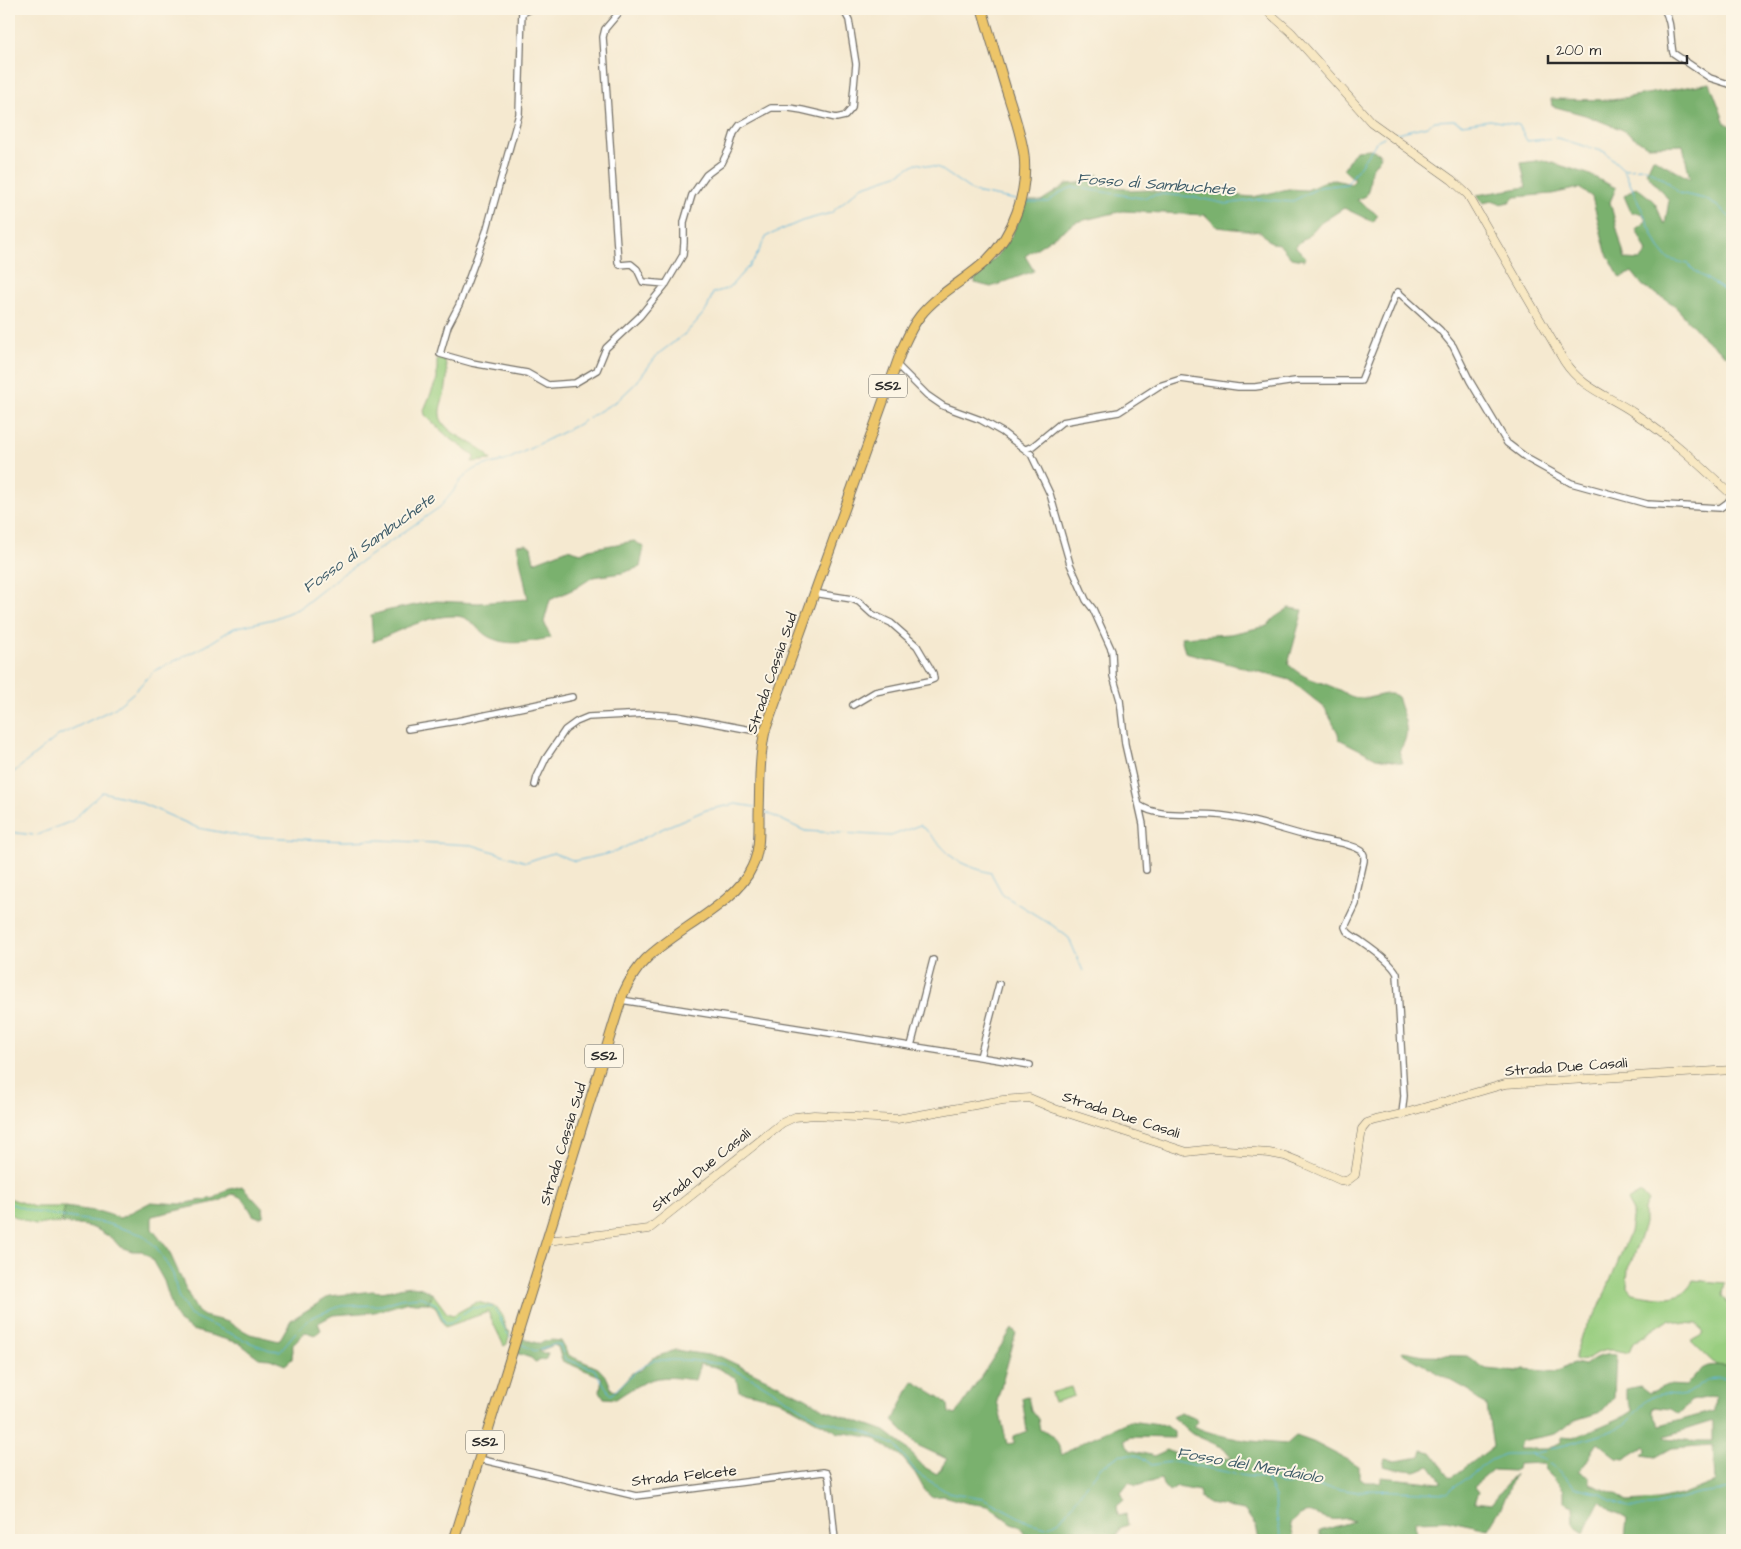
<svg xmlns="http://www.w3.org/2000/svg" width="1741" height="1549" font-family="'Architects Daughter',sans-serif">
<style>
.green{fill:#99ce80;stroke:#627c56}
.forest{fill:#7ab16e;stroke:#526e4c;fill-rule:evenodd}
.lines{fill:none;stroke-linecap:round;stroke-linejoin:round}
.stream{stroke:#60b6dc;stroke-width:1}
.street-casing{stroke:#726e65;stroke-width:8}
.secondary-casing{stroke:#726e65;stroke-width:9}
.primary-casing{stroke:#726e65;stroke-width:11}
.street{stroke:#fff;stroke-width:5.5}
.secondary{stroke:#f8e8c3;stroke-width:8}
.primary{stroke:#edc569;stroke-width:9}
.labels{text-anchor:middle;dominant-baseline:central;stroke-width:4;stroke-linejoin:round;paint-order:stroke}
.shield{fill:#fcf5e5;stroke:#6a6863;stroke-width:1}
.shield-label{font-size:14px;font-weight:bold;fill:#2b2b2b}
.street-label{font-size:15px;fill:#2b2b2b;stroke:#fcf5e5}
.water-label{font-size:16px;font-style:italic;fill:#3e5c69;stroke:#fcf5e5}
</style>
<rect width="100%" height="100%" fill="#fcf5e5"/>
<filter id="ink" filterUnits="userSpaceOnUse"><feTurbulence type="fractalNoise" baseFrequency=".02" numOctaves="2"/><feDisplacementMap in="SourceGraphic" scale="10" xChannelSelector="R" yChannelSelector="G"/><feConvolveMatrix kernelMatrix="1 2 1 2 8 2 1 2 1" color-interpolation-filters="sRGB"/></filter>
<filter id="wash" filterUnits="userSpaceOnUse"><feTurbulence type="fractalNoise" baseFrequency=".0096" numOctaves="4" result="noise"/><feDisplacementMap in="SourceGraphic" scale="20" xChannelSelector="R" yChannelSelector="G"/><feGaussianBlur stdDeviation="1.12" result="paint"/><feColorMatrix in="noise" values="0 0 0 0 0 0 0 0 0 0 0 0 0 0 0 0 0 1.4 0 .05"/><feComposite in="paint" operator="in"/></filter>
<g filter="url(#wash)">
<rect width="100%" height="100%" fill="#f5e9d0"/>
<path class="green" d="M437 359H444C447 367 448 377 446 386 445 398 435 411 443 423 455 440 480 442 491 460L472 462 475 456 448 437 425 415 424 410 437 379Z
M1641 1193 1648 1201 1644 1209V1224L1633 1259 1628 1268 1627 1287 1632 1293C1653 1296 1683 1305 1693 1280L1725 1283 1723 1295 1729 1306H1732V1367L1716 1365 1691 1341 1704 1334 1698 1324 1683 1323 1669 1319 1633 1343 1629 1353C1620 1351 1609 1348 1600 1352 1589 1356 1588 1364 1574 1359L1582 1333 1599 1308 1630 1232 1633 1212 1627 1201Z
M9 1198 34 1207H65L61 1223H51L35 1225 9 1214Z
M433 1294 447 1313 453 1315 477 1302C499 1307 501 1308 506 1330L510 1332 507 1344 504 1346 488 1312 445 1327 435 1306 428 1303Z
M1071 1387 1074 1396 1054 1402 1051 1393Z"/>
<path class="forest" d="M1710 83 1725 123 1732 127V364L1730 358 1705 339 1673 304 1643 286 1632 272 1620 278 1606 252 1592 197 1579 188 1552 194 1515 197 1509 202 1500 204 1492 201 1483 203 1477 195 1526 187 1521 163 1543 160 1588 174 1616 188 1610 202 1625 259 1641 260 1647 252 1636 229 1646 221 1643 214 1631 212 1624 196 1636 187C1642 192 1650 197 1655 203 1660 210 1660 219 1665 225L1669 200 1646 173 1653 158 1690 179 1683 145 1647 146 1623 130 1585 115 1552 106 1551 99 1612 100Z
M1370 149 1378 152 1381 156 1371 170 1369 187 1366 196 1357 200 1378 215 1373 222 1344 208 1319 224 1306 238 1295 246 1306 257 1304 260 1291 258 1279 244 1271 243 1261 232 1217 227 1205 215 1123 211 1076 222 1025 256 1034 271 991 287 975 283V275L995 258 1012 235 1025 201H1041L1067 184 1079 183 1098 174 1101 186 1126 188 1130 191 1150 190 1158 192 1197 190 1217 194 1253 197 1288 189 1307 190 1331 179 1351 184 1355 180 1343 169 1356 150Z
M634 541 644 547 640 567 622 573 593 577 576 588 550 600 544 622 551 638C530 641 511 647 491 638 477 632 472 615 453 616 427 616 396 632 373 642L371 615 390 610 436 601 478 603 528 599 517 545 526 544 531 547 534 562 568 549 581 553 589 549Z
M1289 608 1303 610 1288 664C1306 681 1316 679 1337 689 1348 694 1350 698 1362 698 1374 699 1387 690 1397 696 1402 717 1414 731 1399 751L1403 763 1376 758 1339 739 1338 733 1325 708 1290 680 1185 652 1181 637 1230 634 1267 626 1274 618Z
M242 1186 263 1209 264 1215 260 1218 253 1215C247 1205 244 1196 232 1194L220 1201 152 1216V1229L168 1249 191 1300 198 1312 204 1316 228 1322 250 1334 279 1341 291 1320 330 1296 373 1291C388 1295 403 1283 418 1287 423 1288 429 1292 433 1294L428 1303H415L408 1302 375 1312 333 1315 318 1323 321 1330 315 1335 305 1332 293 1344 292 1359 285 1365 270 1359 259 1358 239 1343 192 1330 179 1322 173 1310 164 1281 151 1258 142 1251H132L120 1247 113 1239 98 1230 87 1226 61 1223 65 1207 101 1212 120 1218 151 1202 181 1204 215 1198 226 1190Z
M1012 1329 1016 1333 997 1401 1007 1444 1014 1443V1436L1027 1431 1022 1398 1028 1397 1031 1410 1038 1419 1040 1430C1055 1432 1057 1442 1062 1455L1083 1442 1129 1421 1167 1426 1174 1432V1438L1131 1437 1124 1440 1130 1450 1154 1456 1167 1450 1189 1460 1232 1458 1224 1448 1192 1434 1172 1417 1180 1413 1195 1418 1197 1422 1193 1426C1222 1439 1255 1442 1287 1444L1296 1436 1313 1442 1359 1466V1479L1365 1482H1381V1477L1440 1483 1441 1481 1430 1466 1415 1471 1396 1469 1383 1466 1385 1459 1395 1461 1420 1457 1422 1450 1431 1452 1451 1478 1493 1447 1487 1406 1481 1403 1470 1391 1402 1353 1403 1351 1424 1355 1467 1356 1486 1369 1517 1372 1524 1369 1557 1372 1573 1363 1585 1365C1595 1358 1603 1353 1616 1355L1614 1397 1601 1412 1575 1420 1555 1434 1521 1441 1519 1449H1548L1561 1442 1562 1437 1573 1438 1625 1416 1633 1411 1626 1397V1389L1640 1386 1649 1393 1667 1385 1686 1386C1703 1365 1705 1363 1732 1367V1540H1619L1625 1538 1627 1519 1611 1510 1600 1501 1584 1533 1574 1526 1573 1506 1564 1502V1489L1545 1470 1543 1463 1518 1464 1517 1469 1513 1471 1493 1470 1474 1486 1479 1492 1475 1502 1491 1504 1515 1474 1501 1508 1488 1529 1446 1520 1415 1521 1416 1540H1408L1396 1533 1394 1540H1369L1367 1538 1320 1536V1531L1354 1521C1341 1516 1340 1521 1330 1519 1310 1515 1310 1505 1290 1523L1294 1540H1259L1256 1526 1244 1510 1209 1504 1201 1499 1199 1491 1177 1487 1169 1492 1163 1485 1161 1479 1136 1486 1129 1482 1121 1492 1124 1499 1117 1505 1118 1516 1126 1514 1128 1525 1120 1528 1115 1540H1078L1073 1529C1052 1538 1047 1539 1025 1534L1020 1526 1011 1523 988 1506 967 1503 943 1496 931 1497 924 1489 915 1473 900 1455 881 1444 875 1438 845 1433H839L779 1400 739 1391 736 1378 715 1367 700 1364 695 1380C683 1379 671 1376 659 1378 646 1379 626 1392 616 1399L604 1398 600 1391 602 1377 562 1361 558 1347 554 1345 539 1351 541 1353H548L546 1359 535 1362 531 1358 516 1353 521 1338 540 1344C547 1339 553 1340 561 1341L568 1355 598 1368 607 1378 612 1390 617 1391 632 1373 641 1370 652 1358 664 1354 675 1350 721 1357 806 1398 825 1410 885 1431 904 1446 924 1467 937 1474 947 1459 917 1445 893 1421 913 1381 941 1398 948 1405 949 1413 956 1415ZM1715 1396 1714 1411 1660 1426 1652 1411 1653 1407 1671 1409 1679 1414 1691 1401ZM1713 1421V1441H1694L1667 1438 1665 1436ZM1598 1443 1617 1458 1624 1459 1645 1446 1646 1451 1642 1455 1656 1457 1672 1448 1713 1445 1715 1482 1681 1495 1658 1500 1627 1502 1613 1493 1590 1484V1477L1578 1472C1584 1468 1592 1451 1598 1443Z"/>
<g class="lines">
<path class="stream" d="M1393 134 1427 126 1435 121 1454 120 1462 124 1490 120 1519 125 1527 141 1557 138 1605 152 1623 169 1646 168 1668 182 1679 193 1705 199 1717 206 1732 219
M1624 170 1659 248 1668 259 1688 264 1696 272 1721 288 1732 298
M1025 202H1048L1061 192 1073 187 1141 198 1160 194 1194 197 1227 204 1261 199 1291 202 1320 187 1347 184 1378 140 1384 137
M9 776 58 736 115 708 133 693 154 671 207 645 234 628 273 619 300 608 340 576 440 507 452 493 461 480 474 469 489 464 505 461 575 426 618 400 636 383 658 354 686 333 697 321 707 309 713 293 729 288 746 269 754 260 767 236 802 221 831 213 861 187 897 175 916 163 939 168 974 192 1016 200
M763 811 805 831 891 836 920 825C932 834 940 846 951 856 962 865 977 869 991 873L1003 895 1052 925 1069 938 1083 971
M9 832 33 835
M37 835 72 821 102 792 132 799 198 828 241 836 344 841 380 840 472 845 526 862 553 853 575 861 615 852 666 827 706 810 736 804 755 807
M9 1203 34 1212 105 1223 143 1235 156 1247 173 1274 178 1296 190 1315 251 1343 270 1350 280 1351 295 1333 312 1317 341 1306 382 1305 400 1299 421 1297 436 1304 445 1323 451 1322 471 1308 492 1307C505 1319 499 1327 512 1338
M519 1343 535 1351 556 1344 560 1345 565 1359 594 1369 611 1395 636 1371 653 1360H686L722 1364 759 1382 820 1420 860 1430 895 1445 917 1473 947 1492 983 1498 1030 1523 1047 1527 1061 1519 1099 1469 1121 1454 1140 1456 1152 1465 1175 1461 1245 1476 1266 1478 1282 1484H1303L1358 1492 1370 1490 1446 1493 1491 1460 1505 1454H1531L1545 1459 1574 1487 1601 1493 1610 1500 1628 1507H1652L1699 1493 1732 1489
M1551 1449C1574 1442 1597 1438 1618 1428 1632 1422 1639 1404 1652 1397 1662 1392 1670 1395 1679 1395 1701 1394 1699 1371 1732 1380
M1531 1454 1546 1451
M1266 1479 1275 1496 1276 1512 1281 1540"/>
</g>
</g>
<g filter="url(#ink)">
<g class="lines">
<defs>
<path id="street" d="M522 9 519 114 486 232 459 305 448 326 440 354 472 363 527 373 548 385 575 383 597 370 606 348 640 316 666 284 683 255 684 243V222L692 195 706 175 722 163 729 149 734 133 740 125 771 108H789L802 110 836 118 845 116 852 108 856 64 849 20 843 9
M622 9 605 29 603 37 618 262 620 265 631 264 637 269 643 282 666 284
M1664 9C1672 22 1670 39 1673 53L1710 78 1732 85
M523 13 531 9
M896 364 927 395 943 406 981 420 1002 432 1031 454 1050 494 1070 564 1086 600 1093 609 1112 651 1113 676 1120 700 1125 744 1143 824 1146 870
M1026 449 1033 446 1062 422 1119 412 1159 386 1181 379 1238 387H1255L1295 381H1361L1395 296 1398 292 1440 330 1453 346 1470 381 1507 443 1528 459 1571 483 1647 504 1720 508 1727 503 1732 497
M814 593 852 599 859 602 872 614 891 623 917 646 933 673 934 679 929 681 875 692 853 705
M408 729 457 721 572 697
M535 785 537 777 546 758 565 730 576 722 588 717 646 714 677 716 751 730 765 731
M1139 805C1158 819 1194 812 1217 815 1251 818 1282 830 1314 838 1331 842 1348 842 1362 851L1364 855V861L1357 892 1356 904 1345 927C1347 935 1356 937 1362 942 1372 949 1393 964 1397 974L1404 1096 1402 1114
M621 1000 1030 1065
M911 1046 933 960
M980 1057 999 984
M479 1459 636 1496 823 1472 827 1473 829 1479 835 1540"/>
<path id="secondary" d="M1265 9 1291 32 1371 122 1452 180 1468 195 1564 361C1582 389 1608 395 1634 413 1670 437 1701 466 1732 495
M547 1241 649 1229 782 1123 795 1117 814 1115 897 1119 1003 1100 1029 1098 1055 1109 1187 1152 1212 1149 1269 1153 1285 1156 1300 1162 1340 1180 1347 1181 1355 1175 1362 1129 1367 1123 1376 1120 1402 1114 1505 1084 1732 1070"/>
<path id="primary" d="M454 1540 623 994C629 981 636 969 646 959 675 930 736 904 752 867 760 851 759 832 759 814 760 786 759 758 765 731L902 349C907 338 912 326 920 316 938 293 966 280 987 260 1014 234 1028 192 1024 155 1021 133 1013 111 1006 89 998 62 990 36 982 9"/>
</defs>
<use href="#street" class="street-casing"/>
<use href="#secondary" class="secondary-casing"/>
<use href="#primary" class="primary-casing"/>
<use href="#street" class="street"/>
<use href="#secondary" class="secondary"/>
<use href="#primary" class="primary"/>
</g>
</g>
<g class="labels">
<g class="shield">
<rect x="869" y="374.5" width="38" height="23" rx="4"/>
<rect x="585" y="1044.5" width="38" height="23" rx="4"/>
<rect x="466" y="1430.5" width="38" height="23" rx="4"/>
</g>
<g class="shield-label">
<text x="888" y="386">SS2</text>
<text x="604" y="1056">SS2</text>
<text x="485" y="1442">SS2</text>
</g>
<g class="street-label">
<text transform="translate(772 673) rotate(-71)">Strada Cassia Sud</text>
<text transform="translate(1566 1067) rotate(-4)">Strada Due Casali</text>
<text transform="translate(1121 1115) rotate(18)">Strada Due Casali</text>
<text transform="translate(563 1144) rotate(-73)">Strada Cassia Sud</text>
<text transform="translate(701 1170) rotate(-39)">Strada Due Casali</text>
<text transform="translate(684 1476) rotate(-6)">Strada Felcete</text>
</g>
<g class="water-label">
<text transform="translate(1156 184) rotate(4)">Fosso di Sambuchete</text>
<text transform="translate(369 543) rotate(-36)">Fosso di Sambuchete</text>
<text transform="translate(1250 1465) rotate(10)">Fosso del Merdaiolo</text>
</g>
</g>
<rect width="1741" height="1549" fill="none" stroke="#fcf5e5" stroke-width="30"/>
<path d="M1548 55v8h139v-8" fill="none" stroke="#2b2b2b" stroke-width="2.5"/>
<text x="1556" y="55" font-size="15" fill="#2b2b2b" stroke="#fcf5e5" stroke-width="4" paint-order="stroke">200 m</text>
</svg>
